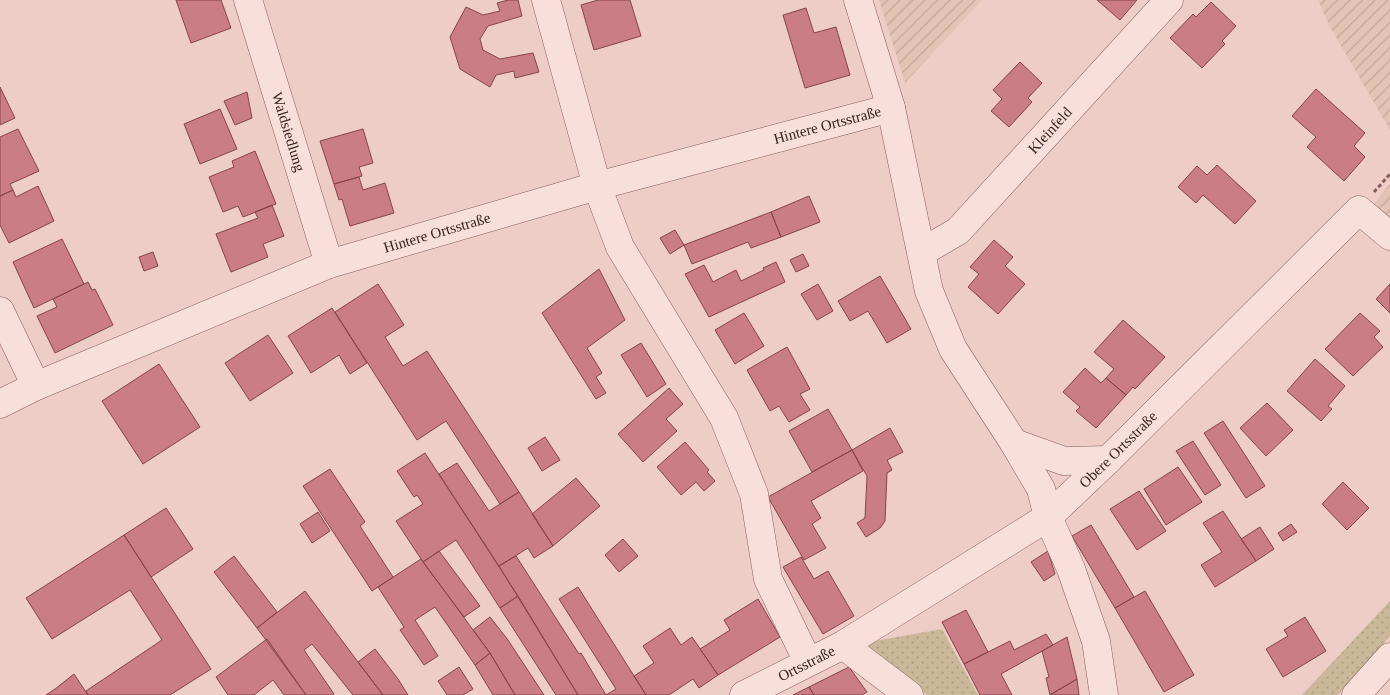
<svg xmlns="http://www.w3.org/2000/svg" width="1390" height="695" font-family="'Times New Roman',serif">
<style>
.farmland{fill:url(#farmland-furrows)}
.grass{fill:url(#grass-dots)}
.building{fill:#ca7d85;stroke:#87434b}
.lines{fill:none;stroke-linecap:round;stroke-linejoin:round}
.minor-casing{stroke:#885d5c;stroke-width:29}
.path{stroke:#885d5c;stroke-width:3;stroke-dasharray:4 2.5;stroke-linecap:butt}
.minor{stroke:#f8dfd9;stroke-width:28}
.labels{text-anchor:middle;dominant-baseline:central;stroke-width:4;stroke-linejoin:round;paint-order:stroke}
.street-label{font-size:15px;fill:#392020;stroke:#f5dbd5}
</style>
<defs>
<pattern id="farmland-furrows" width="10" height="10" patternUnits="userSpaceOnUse" patternTransform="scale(1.25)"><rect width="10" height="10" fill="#e3c3b4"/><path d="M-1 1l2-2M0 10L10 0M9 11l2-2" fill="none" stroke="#c4a79a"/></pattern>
<pattern id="grass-dots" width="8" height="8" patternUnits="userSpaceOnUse" patternTransform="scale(1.25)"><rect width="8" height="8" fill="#cbb79a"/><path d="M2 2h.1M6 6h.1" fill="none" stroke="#af9d84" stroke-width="1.8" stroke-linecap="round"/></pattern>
</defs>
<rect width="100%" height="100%" fill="#edcdc6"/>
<path class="farmland" d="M879 0H982L905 83Z
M1318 0H1390V130L1329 25Z
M1390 184V229L1369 210Z"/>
<path class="grass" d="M1390 601V636L1338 695H1302Z
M942 629 978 695H927L866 649 869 642Z"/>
<path class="building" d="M176 0H221L231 28 191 43Z
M508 0H518L522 16 488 26 480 39 483 50 500 59 533 53 539 72 515 78 514 71 496 75 490 87 460 69 450 37 466 7 483 15 500 11 497 3Z
M598 0H630L641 36 594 50 581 5Z
M1097 0H1137L1120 20Z
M1211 2 1236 26 1222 41 1225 44 1202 68 1170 38 1193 14 1196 17Z
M806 8 814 33 836 27 850 75 805 88 783 15Z
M1020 62 1042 83 1028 98 1032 102 1009 127 991 111 1002 99 993 90Z
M0 87 15 118 0 125Z
M1316 89 1365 133 1354 146 1365 157 1344 181 1307 147 1316 137 1292 116Z
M247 92 252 118 235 125 224 101Z
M220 109 237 149 200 164 184 124Z
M18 129 39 171 10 184 13 190 0 196V137Z
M363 129 373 163 359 167 362 176 334 184 320 141Z
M255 151 276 204 243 217 238 206 223 212 209 177 234 167 232 161Z
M1217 165 1256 201 1235 224 1203 195 1196 203 1178 187 1197 166 1207 175Z
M359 177 363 190 385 183 394 213 350 226 342 199 339 200 334 184Z
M38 186 54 221 9 243 0 225V196L13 190 16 197Z
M809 196 820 222 781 237 771 212Z
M272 205 284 236 263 244 268 257 231 272 216 234 258 218 255 212Z
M771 212 781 237 751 248 748 242 692 264 684 245Z
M675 230 684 245 670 254 660 238Z
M62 239 84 284 34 308 13 262Z
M994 240 1013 257 1005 266 1025 284 998 314 968 287 979 274 970 267Z
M153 252 158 266 144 271 139 257Z
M803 254 809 266 796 272 790 260Z
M776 262 785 282 709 317 685 274 704 265 713 282 736 270 741 281 764 270 763 268Z
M599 269 625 320 587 348 602 373 596 377 606 393 596 399 542 313Z
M880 276 911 329 887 343 868 311 850 321 838 301Z
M88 282 92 290 95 289 113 325 55 353 37 316 57 307 53 299Z
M378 284 404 325 385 337 403 366 427 351 519 492 500 504 446 421 417 440 335 312Z
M818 284 833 311 817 320 801 294Z
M1390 284V313L1376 299Z
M332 308 367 363 350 374 339 355 311 373 288 336Z
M744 313 764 346 735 364 715 330Z
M1360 313 1380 331 1374 337 1383 347 1353 376 1325 349Z
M1123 320 1165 357 1135 389 1133 387 1126 395 1106 378 1114 369 1094 352Z
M268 335 293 373 250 401 225 363Z
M641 343 666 384 647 397 621 355Z
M787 347 810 389 800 394 810 410 789 422 779 406 770 411 747 370Z
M1315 359 1345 386 1328 406 1332 409 1321 421 1287 391Z
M159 364 200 427 143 464 102 401Z
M1085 368 1101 383 1106 378 1126 395 1096 428 1076 411 1080 407 1063 392Z
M669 388 683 404 666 419 677 431 643 462 618 434Z
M1267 403 1293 430 1266 456 1240 428Z
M828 409 852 450 812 472 789 431Z
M1223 421 1265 486 1246 498 1204 433Z
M890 428 903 452 887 460 892 470 887 473 885 521 880 528 866 537 857 523 865 518 867 476 852 450Z
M545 437 560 460 542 471 528 448Z
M1193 441 1221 485 1205 495 1176 451Z
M685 442 709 470 707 472 715 481 704 491 696 482 681 495 657 467Z
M852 450 863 471 811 501 821 518 812 524 826 548 804 560 768 497Z
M425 453 518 596 500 608 456 540 423 562 396 521 423 504 417 495 414 497 397 471Z
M457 463 489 511 519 492 553 546 534 558 528 548 499 566 439 474Z
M1178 467 1202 502 1166 525 1144 489Z
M330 469 365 522 360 526 393 577 372 591 303 486Z
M576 478 600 506 553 546 532 514Z
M1343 482 1369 508 1347 530 1322 504Z
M1139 491 1166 531 1137 550 1110 509Z
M166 508 193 549 151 577 124 535Z
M1223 511 1256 561 1215 587 1201 565 1222 552 1203 523Z
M318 512 330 531 312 543 300 524Z
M1291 524 1297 532 1283 541 1278 533Z
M1091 525 1134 597 1115 608 1072 536Z
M1260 527 1274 549 1256 561 1241 539Z
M124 535 211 669 170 695H88L86 691 162 640 130 590 52 639 26 598Z
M623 539 638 556 619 572 605 555Z
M439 551 480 606 464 617 423 562Z
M1048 551 1055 574 1044 581 1031 562Z
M234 556 277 612 257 628 214 572Z
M516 556 579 654 581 653 606 695 616 689 559 599 578 587 646 695H578L499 566Z
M801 557 814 579 828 571 854 616 823 634 783 567Z
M421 559 490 653 475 665 435 607 415 620 438 656 424 665 400 630 404 627 378 587Z
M305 591 358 662 383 695H353L312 644 304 650 334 694 332 695H306L257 628Z
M1145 591 1194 675 1164 692 1115 608Z
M518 596 578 695H556L500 608Z
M758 599 780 637 718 675 700 649 730 630 724 620Z
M966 610 988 652 964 664 942 622Z
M490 617 508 640 544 695H515L490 653 473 630Z
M1305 617 1326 651 1283 677 1266 649 1288 636 1284 630Z
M670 628 681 645 692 637 718 675 699 688 693 679 669 695H646L634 676 654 663 643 646Z
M1046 634 1053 645 1001 674 1012 695H980L964 664 1010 641 1014 650Z
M1067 637 1077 679 1050 695 1046 678 1049 677 1042 651Z
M267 639 306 695H284L273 680 254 695H228L216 677Z
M375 649 398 679 408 695H383L358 662Z
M490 653 515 695H493L475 665Z
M459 667 473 689 463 695H447L438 681Z
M849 667 867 692 862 695H814L809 687Z
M74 674 88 695H46L55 689Z
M1077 679 1079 695H1050Z
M809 687 814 695H793Z"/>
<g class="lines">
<defs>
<g id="minor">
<path id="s1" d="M248 0 329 264"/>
<path d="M546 0 597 186 620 247 724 418 754 494 768 579 808 662"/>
<path d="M858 0 891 108 929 291 953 349 1014 443 1041 489 1048 517 1071 569 1096 641 1104 695"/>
<path id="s2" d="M922 252 958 231 1169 0"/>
<path d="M0 311 36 386"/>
<path id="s3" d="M0 404 36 386 329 264 597 186 891 108"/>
<path d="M1014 443 1064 461 1108 460"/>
<path d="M843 645 909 695"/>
<path id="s4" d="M744 695 843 645 1048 517 1108 460 1359 210 1390 236"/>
<path d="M1356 695 1390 657"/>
</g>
</defs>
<use href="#minor" class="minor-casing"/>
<path class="path" d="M1374 192 1390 174"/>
<use href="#minor" class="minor"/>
</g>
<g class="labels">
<g class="street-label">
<text stroke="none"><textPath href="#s3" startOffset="875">Hintere Ortsstraße</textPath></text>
<text stroke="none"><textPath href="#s2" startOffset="178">Kleinfeld</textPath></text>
<text stroke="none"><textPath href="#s1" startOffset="138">Waldsiedlung</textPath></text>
<text stroke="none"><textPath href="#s3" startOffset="470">Hintere Ortsstraße</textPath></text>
<text stroke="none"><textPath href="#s4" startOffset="450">Obere Ortsstraße</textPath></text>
<text stroke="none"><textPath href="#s4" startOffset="70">Ortsstraße</textPath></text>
</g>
</g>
</svg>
